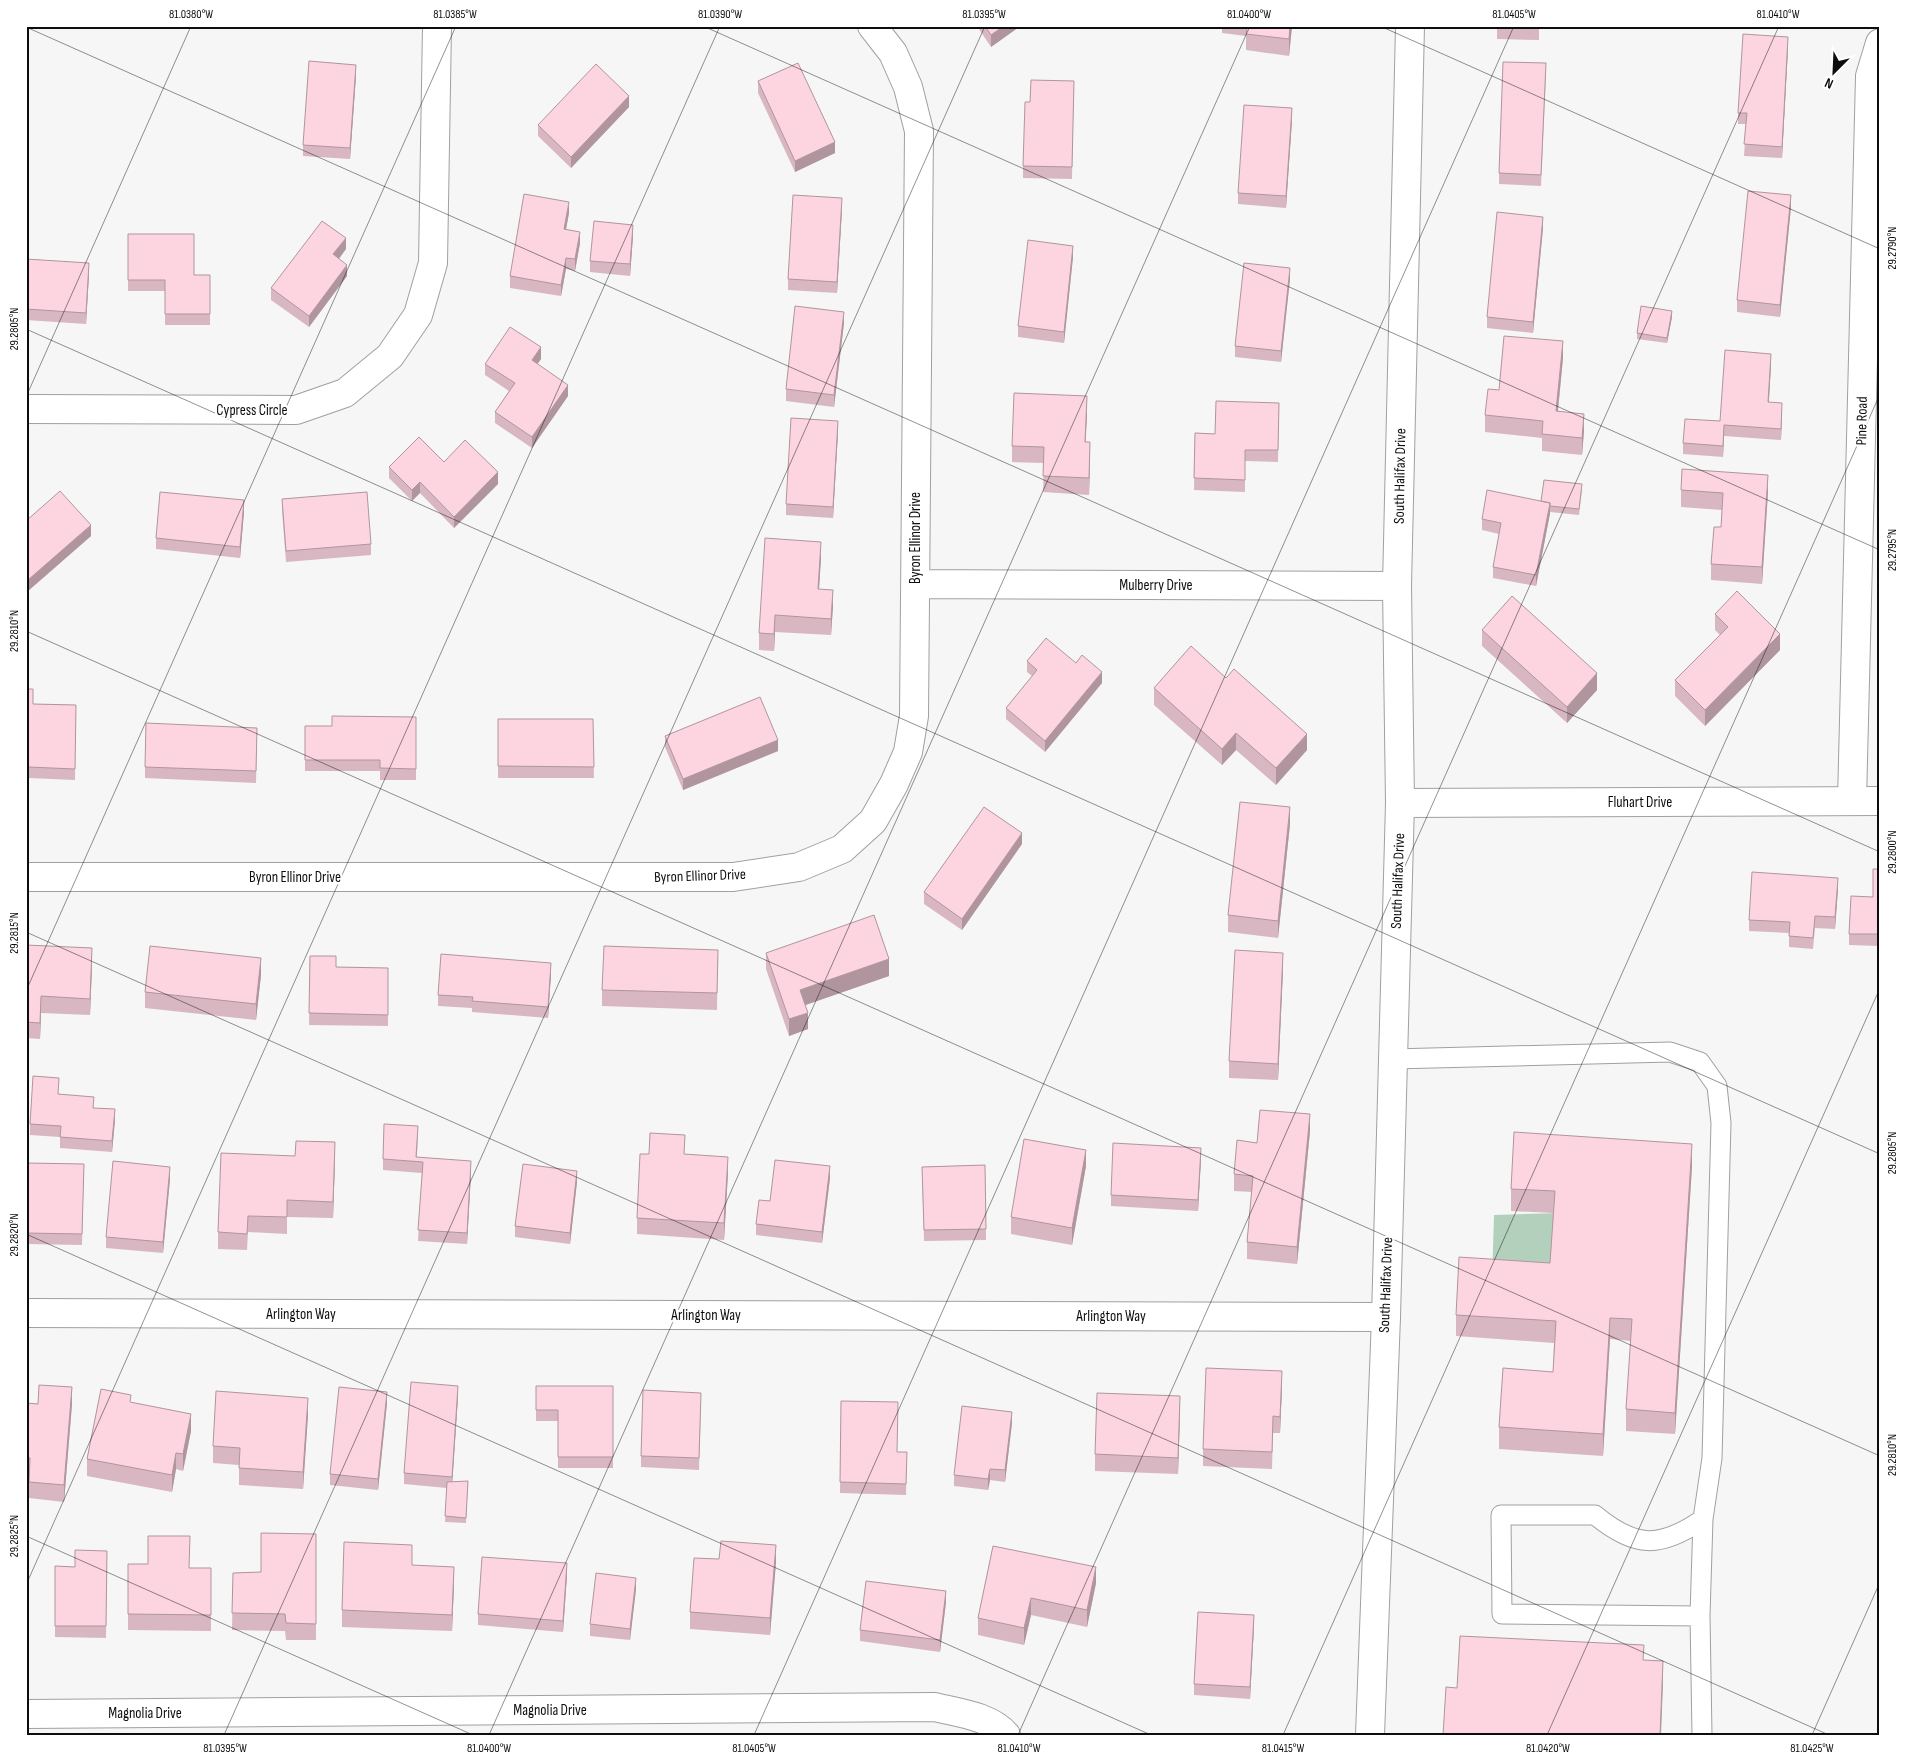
<svg xmlns="http://www.w3.org/2000/svg" width="1906" height="1761" font-family="'Sofia Sans Condensed',sans-serif">
<style>
.green{fill:#b3d0bc}
.lines{fill:none;stroke-linecap:round;stroke-linejoin:round}
.lane-casing{stroke:#9fa0a1;stroke-width:21}
.street-casing{stroke:#9fa0a1;stroke-width:30}
.secondary-casing{stroke:#9fa0a1;stroke-width:30}
.lane{stroke:#fff;stroke-width:19}
.street{stroke:#fff;stroke-width:28}
.secondary{stroke:#fff;stroke-width:28}
.wall{fill:#d9b7c2}
.shaded-wall{fill:#b0959e}
.building{fill:#fcd5e1;stroke:#b0959e}
.ticks{fill:none;stroke:#0d0d0e;stroke-width:1;stroke-opacity:0.45}
.labels{text-anchor:middle;dominant-baseline:central;stroke-width:4.5;stroke-linejoin:round;paint-order:stroke}
.street-label{font-size:15px;fill:#0d0d0e;stroke:#fff}
.neatline{fill:none;stroke:#0d0d0e;stroke-width:2}
.ticks-label{font-size:12px;text-anchor:middle;fill:#0d0d0e}
</style>
<rect width="100%" height="100%" fill="#f6f6f7"/>
<path class="green" d="M1561 1213 1562 1280H1492L1494 1215Z"/>
<g class="lines">
<defs>
<path id="lane" d="M1392 1059 1670 1052 1700 1062 1717 1086 1721 1123 1712 1458 1703 1519 1700 1616 1702 1735
M1700 1616 1502 1614 1501 1515H1595C1635 1548 1660 1549 1703 1519"/>
<path id="street" d="M26 409 296 410 345 393 390 356 418 315 433 263 437 26
M915 584 1397 586
M1852 801 1870 76 1880 43
M1400 803 1397 586 1410 26
M26 877H733L799 867 842 849 873 821 894 784 908 752 914 716 919 131 908 87 893 53 872 26
M26 1313 1386 1317
M26 1714 935 1707C958 1713 990 1716 1006 1735"/>
<path id="secondary" d="M1370 1735 1386 1317 1400 803 1880 801"/>
</defs>
<use href="#lane" class="lane-casing"/>
<use href="#street" class="street-casing"/>
<use href="#secondary" class="secondary-casing"/>
<use href="#lane" class="lane"/>
<use href="#street" class="street"/>
<use href="#secondary" class="secondary"/>
</g>
<path class="wall" d="M977 26H1019V27L991 47Z
M1222 26H1292L1289 56 1246 50V36L1222 33Z
M1497 26H1539V40L1497 39Z
M1788 48 1782 158 1744 156 1746 124H1738V113Z
M1546 74 1541 186 1499 184V173Z
M356 76 350 159 303 156V145Z
M758 81 835 153 795 172 758 93Z
M1074 81 1072 179 1023 178V166L1030 102Z
M629 107 571 168 538 136V125Z
M1292 120 1286 208 1238 204V193Z
M1791 207 1780 317 1737 312V300Z
M842 209 837 293 788 290V279Z
M569 213 566 229 580 243 575 271 566 269 561 296 510 288V276Z
M1543 228 1533 333 1487 328V317Z
M128 234 194 275H210V325H165V291H128Z
M633 236 630 276 590 272V261Z
M346 249 339 259 347 276 309 327 271 300V288Z
M1073 257 1064 343 1018 337V326Z
M26 259 89 274 86 324 26 320Z
M1290 279 1281 362 1235 357V346Z
M1672 317 1667 343 1637 339V333Z
M844 323 834 407 786 401V389Z
M1563 358 1558 412 1584 431 1582 455 1542 451V438L1485 432V415L1499 390Z
M541 359 537 364 568 396 532 448 495 423V412L509 391 485 375V364Z
M1771 365 1769 402 1782 414 1781 440 1724 436 1723 457 1683 454V443L1720 421Z
M1279 403 1278 462 1245 461V492L1194 490 1195 433 1215 434Z
M1087 413 1085 442 1090 458 1089 495 1043 492 1044 463 1012 462V446Z
M838 432 833 518 786 515V504Z
M444 462 498 484 454 528 420 493 412 501 389 478V467Z
M1582 490 1579 515 1550 512 1536 586 1493 578V567L1499 534 1482 530V519Z
M1681 490 1768 492 1762 584 1711 580V564L1721 527 1722 510 1681 507Z
M282 499 371 544V555L286 562 282 510Z
M244 512 240 558 156 549V538Z
M26 521 91 536 28 591 26 590Z
M821 558 819 589 833 606 831 635 775 632 774 651 759 650V633Z
M1715 614 1780 650 1705 726 1675 696V680L1720 635 1715 630Z
M1482 630 1597 690 1567 723 1482 646Z
M1027 661 1076 663 1102 683 1045 752 1006 719V708L1032 676 1027 672Z
M1154 688 1307 750 1276 785 1236 750 1222 765 1154 705Z
M26 689 33 704 76 705 75 780 28 778V747H26Z
M416 717V780H380V771H305V726H332Z
M498 719H593L594 778H498Z
M665 736 778 751 683 790 665 747Z
M257 739 256 783 145 778V767Z
M1290 824 1278 938 1228 932V915Z
M1022 844 962 930 924 904V892Z
M1880 869V935H1878V946L1849 945V934L1873 897Z
M1838 889 1835 929 1815 928 1813 949 1789 947V933L1749 931V920Z
M26 945 92 965 90 1015 41 1013 40 1039 26 1038Z
M718 950 717 1010 602 1006V990Z
M766 953 889 976 805 1005 808 1029 789 1036 766 969Z
M310 956 336 967 388 968V1026L309 1025Z
M1283 970 1278 1080 1229 1078V1061Z
M551 974 548 1018 472 1012V1008L438 1006V995Z
M261 975 256 1020 145 1008V992Z
M58 1094 94 1108 115 1120 112 1152 60 1148V1137L30 1135V1124Z
M1310 1131 1297 1264 1247 1259V1242L1252 1192 1234 1191V1174L1257 1143Z
M418 1137 417 1157 471 1173 467 1244 418 1241 422 1173 383 1170V1159Z
M685 1154 728 1173 724 1240 637 1234V1218Z
M295 1156 335 1159 333 1218 287 1217V1234L248 1232 247 1250 218 1249V1232Z
M1201 1159 1198 1211 1111 1206V1195Z
M26 1163 84 1164 82 1245 26 1244Z
M985 1165 986 1240 924 1241 922 1167Z
M1086 1166 1072 1245 1011 1234V1217Z
M1692 1166 1675 1434 1626 1431V1409L1631 1341 1610 1339 1603 1456 1499 1449V1427L1553 1372 1554 1343 1456 1336V1315L1550 1263 1553 1213 1511 1211V1189Z
M830 1178 822 1243 756 1235V1224L770 1201Z
M170 1179 163 1253 106 1248V1237Z
M577 1182 570 1244 515 1237V1226Z
M536 1386H613V1468H558V1421H536Z
M1282 1387 1280 1433H1273L1272 1469 1203 1466V1449Z
M458 1397 452 1482 468 1481 466 1523 445 1522 447 1488 404 1484V1473Z
M841 1401 897 1452H907L906 1495 840 1493Z
M26 1403 38 1404H72L64 1502 29 1498V1474H26Z
M131 1403 191 1431 183 1471 176 1469 172 1492 87 1476V1459Z
M387 1403 378 1490 330 1485V1474Z
M701 1404 699 1470 641 1467V1456Z
M1180 1413 1178 1474 1095 1471V1454Z
M308 1415 303 1489 239 1485V1465L213 1463V1446Z
M1012 1423 1005 1482 990 1480 988 1490 954 1486V1475Z
M316 1534V1640H286L285 1631 232 1630 233 1573 261 1572Z
M993 1546 1096 1583 1087 1627 1031 1615 1024 1645 978 1635V1618Z
M107 1551 106 1638 55 1637V1566L75 1567Z
M719 1559 776 1562 770 1635 690 1629V1612Z
M128 1564 190 1568H211V1631L128 1630Z
M412 1566 454 1584 452 1631 342 1627V1610Z
M567 1575 563 1632 478 1625V1614Z
M636 1589 630 1640 590 1636V1624Z
M946 1602 940 1652 860 1641V1630Z
M1254 1626 1250 1699 1194 1695V1684Z"/>
<path class="shaded-wall" d="M1004 26 1019 27 991 47V35Z
M1290 26H1292L1289 56V39Z
M1788 37V48L1782 158V147Z
M356 65V76L350 159V148Z
M629 96V107L571 168V157Z
M1292 108V120L1286 208V196Z
M835 142V153L795 172V161Z
M1791 195V207L1780 317V305Z
M842 198V209L837 293V282Z
M569 202V213L564 240V229Z
M1543 217V228L1533 333V322Z
M633 225V236L630 276V264Z
M580 232V243L575 271V259Z
M346 238V249L333 266V254Z
M1073 246V257L1064 343V332Z
M566 258V269L561 296V285Z
M89 263V274L86 324V313Z
M347 265V276L309 327V316Z
M1290 268V279L1281 362V351Z
M1672 311V317L1667 343V338Z
M844 312V323L834 407V395Z
M1563 341V358L1556 428V411Z
M541 347V359L532 372V360Z
M1771 354V365L1768 413V402Z
M568 385V396L532 448V437Z
M1087 396V413L1085 458V442Z
M1782 403V414L1781 440V429Z
M1584 414V431L1582 455V438Z
M838 421V432L833 518V507Z
M1724 425V436L1723 457V446Z
M1090 442V458L1089 495V478Z
M498 472V484L454 528V517Z
M1768 475V492L1762 584V567Z
M420 482V493L412 501V490Z
M244 500V512L240 558V547Z
M1550 503V514L1536 586V575Z
M91 525V536L28 591V580Z
M821 542V558L818 605V589Z
M833 590V606L831 635V619Z
M775 615V632L774 651V634Z
M1780 634V650L1705 726V710Z
M1102 672V683L1045 752V741Z
M1597 673V690L1567 723V707Z
M1236 733V750L1222 765V749Z
M1307 734V750L1276 785V768Z
M778 740V751L683 790V779Z
M1290 807V824L1278 938V921Z
M1022 833V844L962 930V919Z
M1838 878V889L1835 929V917Z
M92 948V965L90 1015V999Z
M1283 953V970L1278 1080V1064Z
M261 958V975L256 1020V1004Z
M889 959V976L800 1007V990Z
M551 963V974L548 1018V1007Z
M41 996V1013L40 1039V1023Z
M808 1013V1029L789 1036V1019Z
M115 1109V1120L112 1152V1141Z
M1310 1114V1131L1297 1264V1247Z
M335 1142V1159L333 1218V1202Z
M1692 1144V1166L1675 1434V1413Z
M1201 1148V1159L1198 1211V1200Z
M1086 1150V1166L1072 1245V1228Z
M728 1157V1173L724 1240V1223Z
M471 1161V1173L467 1244V1233Z
M830 1166V1178L822 1243V1232Z
M170 1167V1179L163 1253V1242Z
M577 1171V1182L570 1244V1233Z
M1610 1318V1339L1603 1456V1434Z
M1282 1371V1387L1280 1433V1417Z
M458 1386V1397L452 1488V1477Z
M72 1387V1404L64 1502V1485Z
M387 1392V1403L378 1490V1479Z
M1180 1396V1413L1178 1474V1458Z
M308 1398V1415L303 1489V1472Z
M1012 1412V1423L1005 1482V1470Z
M191 1414V1431L183 1471V1454Z
M176 1453V1469L172 1492V1475Z
M990 1469V1480L988 1490V1479Z
M776 1545V1562L770 1635V1618Z
M567 1563V1575L563 1632V1621Z
M454 1567V1584L452 1631V1615Z
M1096 1567V1583L1087 1627V1610Z
M636 1578V1589L630 1640V1629Z
M946 1591V1602L940 1652V1640Z
M1031 1598V1615L1024 1645V1628Z
M1254 1615V1626L1250 1699V1687Z
M1663 1661V1683L1661 1735H1660Z"/>
<path class="building" d="M985 26H1004L991 35Z
M1247 26H1290L1289 39 1246 34Z
M1743 34 1788 37 1782 147 1744 144 1747 113H1738Z
M309 61 356 65 350 148 303 145Z
M1503 62 1546 63 1541 175 1499 173Z
M798 63 835 142 795 161 758 81Z
M596 64 629 96 571 157 538 125Z
M1031 80 1074 81 1072 167 1023 166 1025 102H1030Z
M1244 105 1292 108 1286 196 1238 193Z
M1748 191 1791 195 1780 305 1737 300Z
M524 194 569 202 564 229 580 232 575 259 566 258 561 285 510 276Z
M793 195 842 198 837 282 788 279Z
M1497 212 1543 217 1533 322 1487 317Z
M322 221 346 238 333 254 347 265 309 316 271 288Z
M594 221 633 225 630 264 590 261Z
M128 234H194V275H210V314H165V280H128Z
M1028 240 1073 246 1064 332 1018 326Z
M26 259 89 263 86 313 26 309Z
M1244 263 1290 268 1281 351 1235 346Z
M795 306 844 312 834 395 786 389Z
M1641 306 1672 311 1667 338 1637 333Z
M510 327 541 347 532 360 568 385 532 437 495 412 515 383 485 364Z
M1504 336 1563 341 1556 411 1584 414 1582 438 1542 434 1543 421 1485 415 1488 389 1499 390Z
M1725 350 1771 354 1768 402 1782 403 1781 429 1724 425 1723 446 1683 443 1685 419 1720 421Z
M1014 393 1087 396 1085 442H1090L1089 478 1043 476 1044 447 1012 446Z
M1216 401 1279 403 1278 450H1245V480L1194 478 1195 433 1215 434Z
M791 418 838 421 833 507 786 504Z
M419 437 444 462 465 440 498 472 454 517 420 482 412 490 389 467Z
M1682 469 1768 475 1762 567 1711 564 1714 527H1721L1723 493 1681 490Z
M1544 480 1582 484 1579 509 1550 506V503L1541 501Z
M1487 490 1550 503 1536 575 1493 567 1501 523 1482 519Z
M60 491 91 525 28 580 26 578V521Z
M160 492 244 500 240 547 156 538Z
M367 492 371 544 286 551 282 499Z
M765 538 821 542 818 589 833 590 831 619 775 615 774 634 759 633Z
M1737 591 1780 634 1705 710 1675 680 1728 627 1715 614Z
M1512 596 1597 673 1567 707 1482 630Z
M1046 638 1076 663 1082 655 1102 672 1045 741 1006 708 1037 670 1027 661Z
M1191 646 1226 678 1234 669 1307 734 1276 768 1236 733 1222 749 1154 688Z
M26 689H33V704L76 705 75 769 28 767V736H26Z
M760 697 778 740 683 779 665 736Z
M332 716 416 717V769L380 768V760H305V726H332Z
M498 719H593L594 767 498 766Z
M146 723 257 728 256 771 145 767Z
M1240 802 1290 807 1278 921 1228 915Z
M984 807 1022 833 962 919 924 892Z
M1873 869H1880V924H1878V934H1849L1851 896 1873 897Z
M1752 872 1838 878 1835 917 1815 916 1813 938 1789 936 1790 922 1749 920Z
M874 915 889 959 800 990 808 1013 789 1019 766 953Z
M26 945 92 948 90 999 41 996 40 1023 26 1022Z
M150 946 261 958 256 1004 145 992Z
M604 946 718 950 717 993 602 990Z
M1235 950 1283 953 1278 1064 1229 1061Z
M441 954 551 963 548 1007 472 1001 473 997 438 995Z
M310 956H336V967L388 968V1015L309 1013Z
M33 1076 59 1078 58 1094 94 1097 93 1108 115 1109 112 1141 60 1137 61 1126 30 1124Z
M1260 1110 1310 1114 1297 1247 1247 1242 1253 1176 1234 1174 1237 1140 1257 1143Z
M384 1124 418 1126 416 1157 471 1161 467 1233 418 1230 423 1162 383 1159Z
M1514 1132 1692 1144 1675 1413 1626 1409 1632 1319 1610 1318 1603 1434 1499 1427 1503 1368 1553 1372 1556 1321 1456 1315 1459 1257 1550 1263 1555 1191 1511 1189Z
M650 1133 685 1135 684 1154 728 1157 724 1223 637 1218 640 1154H649Z
M1024 1139 1086 1150 1072 1228 1011 1217Z
M296 1141 335 1142 333 1202 287 1200V1217L248 1216 247 1234 218 1232 221 1153 295 1156Z
M1113 1143 1201 1148 1198 1200 1111 1195Z
M775 1160 830 1166 822 1232 756 1224 759 1200 770 1201Z
M113 1161 170 1167 163 1242 106 1237Z
M26 1163 84 1164 82 1234 26 1233Z
M523 1164 577 1171 570 1233 515 1226Z
M985 1165 986 1229 924 1230 922 1167Z
M1206 1368 1282 1371 1280 1417 1273 1416 1272 1452 1203 1449Z
M411 1382 458 1386 452 1477 404 1473Z
M39 1385 72 1387 64 1485 29 1482 30 1458 26 1457V1403L38 1404Z
M536 1386H613V1457H558V1410H536Z
M339 1387 387 1392 378 1479 330 1474Z
M101 1389 131 1395 130 1402 191 1414 183 1454 176 1453 172 1475 87 1459Z
M643 1390 701 1393 699 1458 641 1456Z
M216 1391 308 1398 303 1472 239 1468 240 1448 213 1446Z
M1097 1393 1180 1396 1178 1458 1095 1454Z
M841 1401 898 1402 897 1452H907L906 1484 840 1482Z
M962 1406 1012 1412 1005 1470 990 1469 988 1479 954 1475Z
M468 1481 466 1518 445 1516 447 1482Z
M261 1533 316 1534V1624L286 1623 285 1614 232 1613 233 1573 261 1572Z
M148 1536H190L189 1568H211V1615L128 1614V1564H148Z
M721 1541 776 1545 770 1618 690 1612 694 1558 719 1559Z
M344 1542 412 1545V1565L454 1567 452 1615 342 1610Z
M993 1546 1096 1567 1087 1610 1031 1598 1024 1628 978 1618Z
M75 1550 107 1551 106 1626H55V1566L75 1567Z
M482 1557 567 1563 563 1621 478 1614Z
M596 1573 636 1578 630 1629 590 1624Z
M866 1581 946 1591 940 1640 860 1630Z
M1198 1612 1254 1615 1250 1687 1194 1684Z
M1460 1636 1644 1645 1643 1660 1663 1661 1660 1735H1443L1446 1687 1457 1688Z"/>
<path class="ticks" d="M703 26 1880 550M1380 26 1880 249M26 27 1880 852M26 329 1880 1154M26 397 191 26M26 631 1880 1456M26 932 1829 1735M26 991 456 26M26 1234 1151 1735M26 1536 473 1735M26 1585 720 26M224 1735 985 26M489 1735 1250 26M754 1735 1514 26M1018 1735 1779 26M1283 1735 1880 394M1547 1735 1880 988M1812 1735 1880 1582"/>
<g class="labels">
<g class="street-label">
<text x="252" y="410">Cypress Circle</text>
<text transform="translate(1862 421) rotate(-89)">Pine Road</text>
<text transform="translate(1400 476) rotate(-89)">South Halifax Drive</text>
<text transform="translate(915 538) rotate(-90)">Byron Ellinor Drive</text>
<text x="1156" y="585">Mulberry Drive</text>
<text x="1640" y="802">Fluhart Drive</text>
<text transform="translate(700 876) rotate(-2)">Byron Ellinor Drive</text>
<text x="295" y="877">Byron Ellinor Drive</text>
<text transform="translate(1398 881) rotate(-88)">South Halifax Drive</text>
<text transform="translate(1386 1285) rotate(-88)">South Halifax Drive</text>
<text x="301" y="1314">Arlington Way</text>
<text x="706" y="1315">Arlington Way</text>
<text x="1111" y="1316">Arlington Way</text>
<text x="550" y="1710">Magnolia Drive</text>
<text x="145" y="1713">Magnolia Drive</text>
</g>
</g>
<rect width="1906" height="1761" fill="none" stroke="#ffffff" stroke-width="55"/>
<g transform="translate(1834 72) rotate(204)" stroke="#ffffff" stroke-width="4" paint-order="stroke">
<path d="M0-4L9 19L0 12L-9 19Z" fill="#0d0d0e"/>
<text y="-8" font-size="14" font-weight="bold" text-anchor="middle" fill="#0d0d0e">N</text>
</g>
<rect x="28" y="28" width="1850" height="1706" class="neatline"/>
<g class="ticks-label">
<text x="191" y="18">81.0380°W</text>
<text x="455" y="18">81.0385°W</text>
<text x="720" y="18">81.0390°W</text>
<text x="984" y="18">81.0395°W</text>
<text x="1249" y="18">81.0400°W</text>
<text x="1514" y="18">81.0405°W</text>
<text x="1778" y="18">81.0410°W</text>
<text transform="translate(1892 248) rotate(-90)" y="4">29.2790°N</text>
<text transform="translate(14 329) rotate(-90)" y="4">29.2805°N</text>
<text transform="translate(1892 550) rotate(-90)" y="4">29.2795°N</text>
<text transform="translate(14 631) rotate(-90)" y="4">29.2810°N</text>
<text transform="translate(1892 852) rotate(-90)" y="4">29.2800°N</text>
<text transform="translate(14 933) rotate(-90)" y="4">29.2815°N</text>
<text transform="translate(1892 1153) rotate(-90)" y="4">29.2805°N</text>
<text transform="translate(14 1235) rotate(-90)" y="4">29.2820°N</text>
<text transform="translate(1892 1455) rotate(-90)" y="4">29.2810°N</text>
<text transform="translate(14 1536) rotate(-90)" y="4">29.2825°N</text>
<text x="225" y="1752">81.0395°W</text>
<text x="489" y="1752">81.0400°W</text>
<text x="754" y="1752">81.0405°W</text>
<text x="1019" y="1752">81.0410°W</text>
<text x="1283" y="1752">81.0415°W</text>
<text x="1548" y="1752">81.0420°W</text>
<text x="1812" y="1752">81.0425°W</text>
</g>
</svg>
